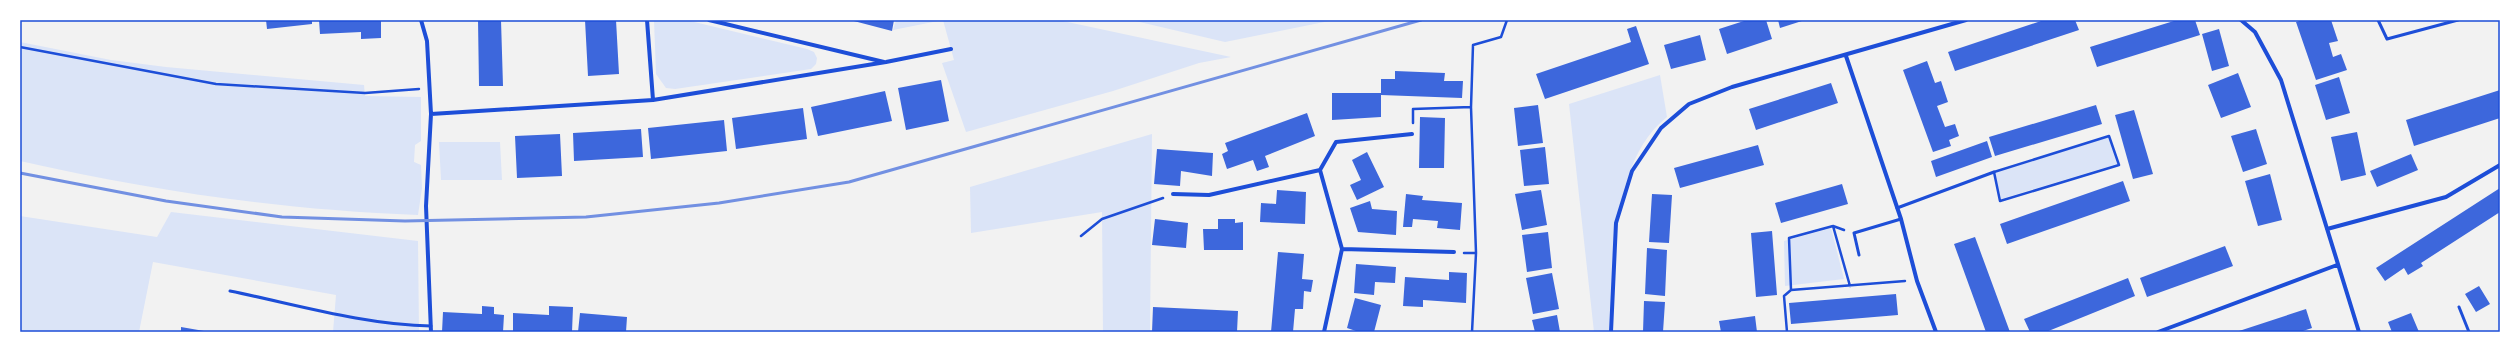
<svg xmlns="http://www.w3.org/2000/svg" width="2520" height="352" font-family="Barlow,sans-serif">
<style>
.green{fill:#dbe4f7}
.building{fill:#3d67dc}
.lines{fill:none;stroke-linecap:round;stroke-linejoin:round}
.path{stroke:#1d4ed8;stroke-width:2.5}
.service{stroke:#1d4ed8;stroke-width:3}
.minor{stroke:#1d4ed8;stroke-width:4}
.rail{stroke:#7290e2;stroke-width:3}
.neatline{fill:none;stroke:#1d4ed8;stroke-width:1.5}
</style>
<rect width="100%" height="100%" fill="#f2f2f2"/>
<path class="green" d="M654 20H686L807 49 814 52 817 58 816 64 811 69 675 89 666 88 656 74Z
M896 20H1058L1231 57 1199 63 1113 91 966 132 942 63 954 60 943 20 893 30Z
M1131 20H1334L1225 42Z
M20 42 111 60 166 67 364 85 365 96 421 97V141L415 145 414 162 421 165 422 188 418 215C281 210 153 191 20 161Z
M1660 75 1667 117C1610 162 1613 266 1612 332H1594L1569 104Z
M1152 134 1150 332H1103L1102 212 971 233 970 187Z
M2108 137 2117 164 2001 199 1995 173Z
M439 142H500L502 180H441Z
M171 212 418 241 419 332H333L336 295 153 262 139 332H20V216L157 237Z
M1831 228 1844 279 1785 286 1784 241Z"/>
<path class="building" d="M266 20H312V24L267 29Z
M319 20H381V38L361 39V32L320 34Z
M478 20H501L503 86H479Z
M585 20H616L619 74 588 76Z
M850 20H894L892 31Z
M1747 20H1766L1772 39 1727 54 1719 29Z
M1778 20H1805L1780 28Z
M2044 20H2075L2079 30 1955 71 1948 52Z
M2177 20H2195L2200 35 2097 67 2090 47Z
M2303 20H2331L2338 41 2329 43 2333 57 2341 54 2347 70 2316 80 2296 22Z
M1636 26 1649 64 1545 99 1536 74 1631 42 1627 29Z
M2219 29 2229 66 2212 71 2202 34Z
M1700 35 1706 60 1671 69 1664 45Z
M1927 61 1935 83 1941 81 1948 102 1937 106 1945 127 1955 124 1959 136 1949 140 1951 146 1933 152 1903 70Z
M1395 71 1445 73 1444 81H1463L1462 98 1381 95V117L1332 120V93H1381V79H1395Z
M2238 73 2251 107 2221 118 2208 85Z
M2339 77 2350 113 2326 120 2315 85Z
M941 80 949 121 906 130 898 88Z
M1831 83 1838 103 1756 130 1749 109Z
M2500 90V118L2414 146 2406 120Z
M885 91 892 121 818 136 811 107Z
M1538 105 1543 143 1518 146 1514 108Z
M2096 105 2102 124 1995 156 1989 137Z
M803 108 807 139 736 149 732 118Z
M2134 110 2153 174 2133 179 2115 115Z
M1307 113 1315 136 1265 156 1269 167 1257 171 1253 160 1227 169 1222 154 1228 151 1225 143Z
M1420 117 1445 118 1444 168H1419Z
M724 120 727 151 651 159 648 128Z
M641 129 643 157 574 161 573 133Z
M2256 129 2267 164 2243 172 2231 136Z
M2357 132 2366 175 2341 181 2331 137Z
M560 134 562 176 517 178 515 136Z
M1987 141 1992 157 1936 177 1931 161Z
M1758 145 1764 165 1680 188 1674 168Z
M1545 147 1549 184 1524 186 1520 150Z
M1157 149 1213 153 1212 176 1181 171 1180 186 1154 184Z
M1367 152 1384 187 1357 200 1350 185 1361 180 1352 160Z
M2411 154 2418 170 2377 187 2370 171Z
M2270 174 2282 220 2258 226 2245 181Z
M2123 181 2130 201 2007 244 2000 224Z
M1842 184 1848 204 1781 223 1775 203Z
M2500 188V212L2421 263 2423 266 2408 275 2404 268 2385 281 2376 268Z
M1277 190 1306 192 1305 224 1260 222 1261 203 1276 204Z
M1541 190 1547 225 1522 230 1515 194Z
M1406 194 1423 196 1422 200 1462 203 1460 230 1437 228 1438 221 1413 219 1412 227H1403Z
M1652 194 1672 195 1669 243 1649 242Z
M1370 201 1372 209 1397 211 1396 235 1358 232 1350 208Z
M1155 219 1188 223 1186 248 1152 245Z
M1218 219H1235V223L1243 222V250H1204L1203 229H1218Z
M1772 231 1777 295 1756 297 1751 233Z
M1548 232 1552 268 1527 272 1522 235Z
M1975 237 2010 332H1986L1954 244Z
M2225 246 2233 266 2147 297 2140 278Z
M1647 248 1667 250 1665 296 1645 294Z
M1278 252 1304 254 1302 279 1313 280 1311 292 1304 291 1303 309H1295L1293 332H1271Z
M1356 264 1396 267 1395 283 1375 282 1374 295 1354 293Z
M1449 272 1467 273 1466 303 1423 300V307L1403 306 1405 277 1449 280Z
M1552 273 1559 309 1533 314 1526 278Z
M2128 278 2135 296 2046 332H2030L2024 319Z
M2479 286 2490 304 2476 312 2465 294Z
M1896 294 1898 315 1791 324 1789 303Z
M1355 298 1381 305 1374 332H1359L1347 328Z
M1644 301 1665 302 1663 332H1643Z
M482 306 494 307V314L504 315 503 332H442L443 312 482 314Z
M549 306 573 307 572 332H513V313L549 315Z
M1153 307 1238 311 1237 332H1152Z
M2306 309 2312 328 2300 332H2236Z
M580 313 627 317 626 332H578Z
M2411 313 2419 332H2392L2388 322Z
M1557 315 1560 332H1535L1532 320Z
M1755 316 1757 332H1721L1719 321Z
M181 327 204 331V332H181Z"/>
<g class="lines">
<path class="path" d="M20 47 216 84 365 93 419 89
M1413 123V109L1471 107
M2109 136 2119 165 2000 201 1994 172Z
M1833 226 1850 286
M1844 230 1833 226 1789 238 1791 290 1905 281
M1081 236 1102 219 1163 198
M1464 253H1476
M1472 332 1476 253 1471 107 1473 45 1501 37 1507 20
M1787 332 1784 296 1791 290"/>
<path class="service" d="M2378 20 2387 39 2458 20
M1897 208 1994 172
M1859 255 1854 233 1901 219
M230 291C294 304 365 325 431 326
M2459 307 2469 332"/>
<path class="minor" d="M421 20 427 41 431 114 426 206 431 332
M647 20 653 100
M709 20 884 62
M2241 20 2255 32 2281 80 2359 332
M1846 56 1901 219 1917 281 1936 332
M431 114 653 100 886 62 951 49
M1320 170 1342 249 1324 332
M1173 194 1209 195 1320 170 1336 142 1412 134
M2327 229 2446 197 2500 165
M1342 249 1454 252
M1611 332 1616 223 1632 171 1661 128 1689 104 1732 87 1966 20
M2158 332 2337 265"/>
<path class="rail" d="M20 173 166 201 282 217 405 221 586 217 719 203 849 182 1421 20"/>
</g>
<rect width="2520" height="352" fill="none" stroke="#ffffff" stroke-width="42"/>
<rect x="21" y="21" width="2478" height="310" class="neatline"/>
</svg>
